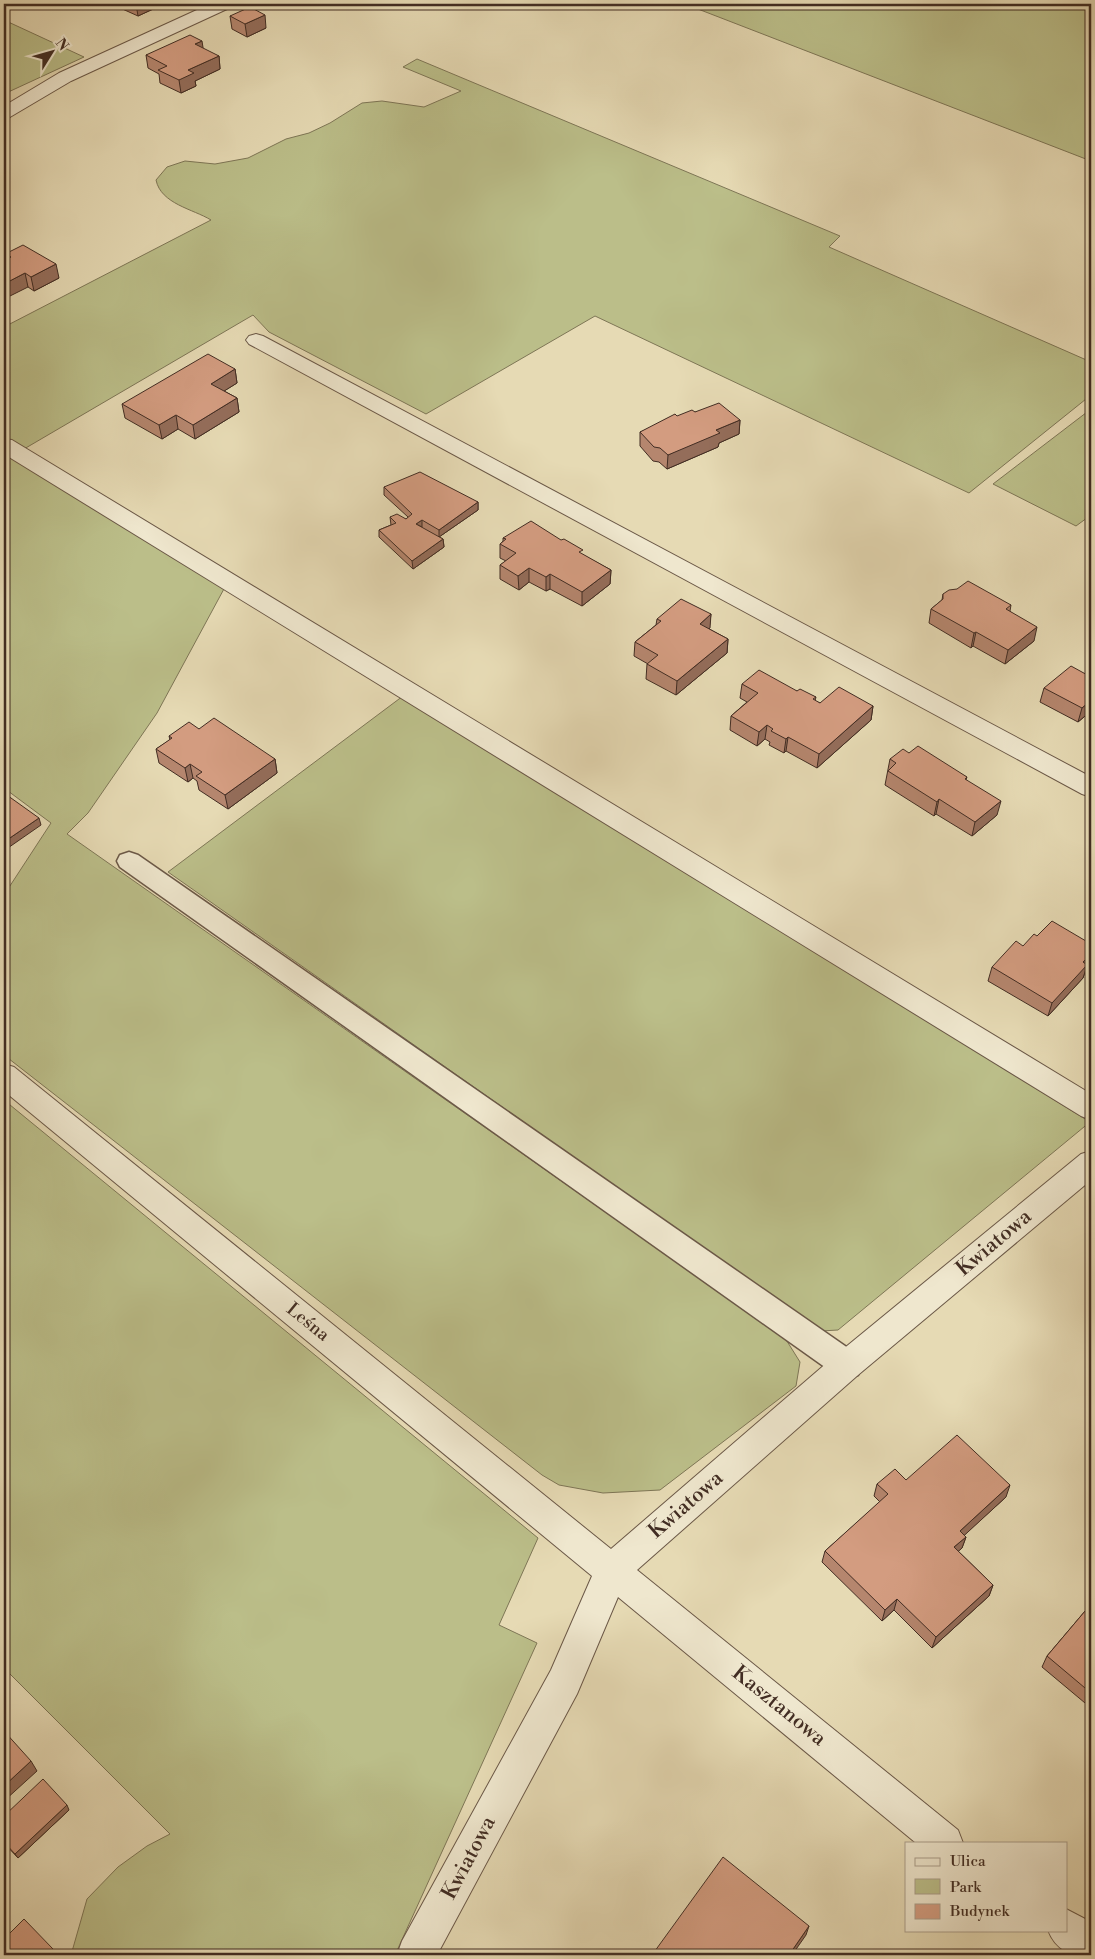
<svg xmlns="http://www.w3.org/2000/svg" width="1095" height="1959" font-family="'Libre Bodoni',serif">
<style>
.green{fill:#bbbe89;stroke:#7e7656}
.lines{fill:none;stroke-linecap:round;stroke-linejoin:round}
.service-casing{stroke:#6b5847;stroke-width:3}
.minor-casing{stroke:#6b5847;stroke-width:2}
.service{fill:#efe7ce;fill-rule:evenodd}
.minor{fill:#efe7ce;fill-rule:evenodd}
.wall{fill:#b5866e;stroke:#422d23}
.shaded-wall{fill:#946d5a;stroke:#422d23}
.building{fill:#d39c80;stroke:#422d23}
.labels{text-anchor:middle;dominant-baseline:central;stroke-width:4;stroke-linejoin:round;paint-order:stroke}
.street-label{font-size:18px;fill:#422d23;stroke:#efe7ce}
.near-street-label{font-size:21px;fill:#422d23;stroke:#efe7ce}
</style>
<rect width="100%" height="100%" fill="#e6dab4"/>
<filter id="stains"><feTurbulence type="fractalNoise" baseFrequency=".004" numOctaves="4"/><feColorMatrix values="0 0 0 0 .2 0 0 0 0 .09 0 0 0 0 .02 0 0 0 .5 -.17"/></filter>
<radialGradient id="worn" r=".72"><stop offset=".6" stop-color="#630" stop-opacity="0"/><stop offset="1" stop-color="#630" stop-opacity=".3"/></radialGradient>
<path class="green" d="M685 4H1091V161Z
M4 20 84 57 4 94Z
M417 59 840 236 829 247 1091 362V395L969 493 595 316 426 414 269 332 253 315 24 449 4 436V327L211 220C193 209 161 204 156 180L167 167 185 161 215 164 248 158 286 139 309 133 330 123 362 103 382 101 424 107 461 91 403 67Z
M1091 409V515L1076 526 993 484Z
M4 452 225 587 157 713 88 813 67 834 785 1338 800 1362 796 1386 660 1490 603 1493 559 1485 542 1475 4 1055V895L51 823 4 788Z
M403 696 1090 1122 838 1330 821 1331 168 872Z
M4 1100 538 1538 499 1625 537 1643 395 1955H71L87 1899 118 1867 147 1846 170 1834 4 1668Z"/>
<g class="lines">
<defs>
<path id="service" d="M129 852 138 855 858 1355 862 1365 858 1375 847 1378 836 1375 120 867 117 861 120 855Z"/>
<path id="minor" d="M210 4 229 5 227 9 71 81 10 117 4 118V106L59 73Z
M256 334 263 336 1091 777V797L1082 794 249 344 246 340 249 336Z
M4 439 12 440 1091 1094V1120L1081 1116 4 454Z
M4 1064 14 1067 611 1549 836 1355 1081 1154 1091 1151V1180L858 1375 637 1570 958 1830 963 1843H916L618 1597 577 1694 437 1955H397L402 1941 551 1670 592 1576 4 1091Z
M1066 1909 1091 1922V1955C1070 1955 1056 1951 1048 1930H1066Z"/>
</defs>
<use href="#service" class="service-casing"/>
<use href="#minor" class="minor-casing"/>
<use href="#service" class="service"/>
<use href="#minor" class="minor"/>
</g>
<path class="wall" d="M117 4H164L138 16 118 7Z
M230 16 266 28 247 37 232 29Z
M146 55 219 56 220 69 195 81 196 86 181 93 160 83 159 74 148 68Z
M5 254 59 278 34 291 28 287 6 259Z
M235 369 237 383 224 391 237 398 239 412 195 439 178 429 162 439 125 418 122 404Z
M695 412 740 420 739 434 719 443 718 447 667 469 659 462 653 461 640 446V432Z
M384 487 478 502V510L439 537 443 539 444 547 413 569 379 537V530L391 525 390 517 406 519 408 517 384 495Z
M503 538 583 555 611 570 610 584 582 606 550 589 546 591 529 582 519 590 500 579V565L506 561 500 558V544L503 541Z
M943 594 1011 605 1010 611 1034 641 1005 664 973 646 971 648 929 623 931 609 942 600Z
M711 614 709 629 728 639 727 653 676 695 646 679 647 664H648L634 656 635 642 656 625 657 619Z
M1091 677V711L1078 722 1040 702 1044 688Z
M742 684 797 691 816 697 815 701 820 703 873 706 871 720 817 768 786 751 784 753 769 745 770 742 765 739 757 746 730 730 731 716 747 702 740 698Z
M199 729 275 759 277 773 228 809 199 790 197 781 193 778 188 782 159 763 156 749 170 740 169 736Z
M909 753 967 777 966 780 997 815 972 836 936 814 934 816 885 785 890 759Z
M1023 946 1086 969 1083 978 1048 1016 988 981 992 967Z
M906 1480 1006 1497 964 1535 966 1537 962 1548 958 1551 993 1585 989 1596 932 1648 894 1610 882 1621 822 1562 825 1551 880 1502 874 1496 877 1484Z
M1091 1604V1708L1042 1667 1047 1656Z
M69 1810 18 1858 4 1843V1816Z"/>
<path class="shaded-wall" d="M136 4H164L138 16Z
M265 15 266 28 247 37 245 24Z
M202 41 204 54 195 44Z
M219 56 220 69 195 81 196 86 181 93 179 80 188 70Z
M6 173 9 186 4 189V174Z
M56 264 59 278 34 291 31 277Z
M25 273 28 287 4 299V284Z
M235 369 237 383 213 398 211 384Z
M237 398 239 412 195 439 193 425Z
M176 415 178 429 162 439 159 425Z
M740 420 739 434 719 443 718 447 667 469 668 455 716 430Z
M478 502V510L439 537V530Z
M422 520V527L416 524Z
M443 539 444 547 413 569 412 561Z
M529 568V582L519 590 518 576Z
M611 570 610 584 582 606V592Z
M550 574V589L546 591V577Z
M711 614 710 628 699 638 700 624Z
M1037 627 1034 641 1005 664 1008 650Z
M976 632 973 646 971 648 974 633Z
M728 639 727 653 676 695 677 681Z
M1091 700V711L1078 722 1082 708Z
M873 706 871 720 817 768 819 754Z
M767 725 765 739 757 746 759 732Z
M788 737 786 751 784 753 786 739Z
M275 759 277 773 228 809 225 795Z
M190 764 193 778 188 782 185 768Z
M939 799 936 814 934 816 937 802Z
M1001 801 997 815 972 836 975 822Z
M39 818 41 825 5 850 4 842Z
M1091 954V963L1086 969 1083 978 1048 1016 1052 1003 1083 962Z
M1010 1485 1006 1497 956 1543 960 1531Z
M966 1537 962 1548 950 1559 954 1547Z
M993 1585 989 1596 932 1648 936 1637Z
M897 1599 894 1610 882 1621 885 1610Z
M31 1761 37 1771 4 1801V1786Z
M67 1805 69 1810 18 1858 15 1854Z
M809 1926 806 1935 792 1955H789Z
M53 1949 55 1953 53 1955H46Z"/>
<path class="building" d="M250 7 265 15 245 24 230 16Z
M190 35 202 41 195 44 219 56 188 70 194 73 179 80 158 70 167 66 146 55Z
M23 245 56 264 31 277 25 273 4 284V261L11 257 5 254Z
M208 354 235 369 211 384 237 398 193 425 176 415 159 425 122 404Z
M719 403 740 420 716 430 720 433 668 455 660 448 654 447 640 432 675 414 677 416 692 410 695 412Z
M420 472 478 502 439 530 422 520 416 524 443 539 412 561 379 530 396 523 390 517 397 514 406 519 412 514 384 487Z
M531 521 561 540 564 539 583 550 579 552 611 570 582 592 550 574 546 577 529 568 518 576 500 565 516 553 500 544 506 539 503 538Z
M968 581 1011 605 1006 609 1037 627 1008 650 976 632 974 633 931 609 943 599V594L949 590 957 589Z
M681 599 711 614 700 624 728 639 677 681 647 664 658 655 635 642 661 621 657 619Z
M1071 666 1091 677V700L1082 708 1044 688Z
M759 670 797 691 800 689 816 697 813 699 820 703 839 687 873 706 819 754 788 737 786 739 771 731 773 729 767 725 759 732 731 716 758 693 742 684Z
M214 718 275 759 225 795 196 776 202 772 190 764 185 768 156 749 172 738 169 736 189 722 199 729Z
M918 746 967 777 965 779 1001 801 975 822 939 799 937 802 888 771 896 763 890 759 903 749 909 753Z
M4 793 39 818 4 842Z
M1052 921 1091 944V954L1083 962 1087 965 1052 1003 992 967 1016 941 1023 946 1034 934 1037 936Z
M957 1435 1010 1485 960 1531 966 1537 954 1547 993 1585 936 1637 897 1599 885 1610 825 1551 888 1494 877 1484 895 1469 906 1480Z
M1091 1604V1693L1047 1656Z
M4 1731 31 1761 4 1786Z
M43 1779 67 1805 15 1854 4 1842V1816Z
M723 1857 809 1926 789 1955H652Z
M24 1919 53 1949 46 1955H4V1939Z
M245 1950 250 1955H241Z"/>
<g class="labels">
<g class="street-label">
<text transform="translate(308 1322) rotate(39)">Leśna</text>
</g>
<g class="near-street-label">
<text transform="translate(994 1243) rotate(-40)">Kwiatowa</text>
<text transform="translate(686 1505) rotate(-41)">Kwiatowa</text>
<text transform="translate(779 1706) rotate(39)">Kasztanowa</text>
<text transform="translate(469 1858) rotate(-62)">Kwiatowa</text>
</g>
</g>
<rect width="1095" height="1959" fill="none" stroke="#e6dab4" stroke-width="20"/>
<rect x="5" y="5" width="1085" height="1949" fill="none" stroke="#422d23" stroke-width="2.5"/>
<rect x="10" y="10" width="1075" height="1939" fill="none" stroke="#422d23"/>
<rect x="905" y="1842" width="162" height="90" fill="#efe7ce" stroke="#aa9d8a"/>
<rect x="915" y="1858" width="25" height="8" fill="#efe7ce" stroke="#aa9d8a"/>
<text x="950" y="1866" font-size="15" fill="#422d23">Ulica</text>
<rect x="915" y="1879" width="25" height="15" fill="#bbbe89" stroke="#aa9d8a"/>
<text x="950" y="1892" font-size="15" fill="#422d23">Park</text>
<rect x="915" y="1904" width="25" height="15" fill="#d39c80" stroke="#aa9d8a"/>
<text x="950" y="1916" font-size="15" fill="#422d23">Budynek</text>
<g transform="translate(52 52) rotate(53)" stroke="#efe7ce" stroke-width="4" paint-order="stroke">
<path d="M0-4L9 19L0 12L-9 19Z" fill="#422d23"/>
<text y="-8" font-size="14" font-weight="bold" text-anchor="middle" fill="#422d23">N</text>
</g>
<rect width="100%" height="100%" filter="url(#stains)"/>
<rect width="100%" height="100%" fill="url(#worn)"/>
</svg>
